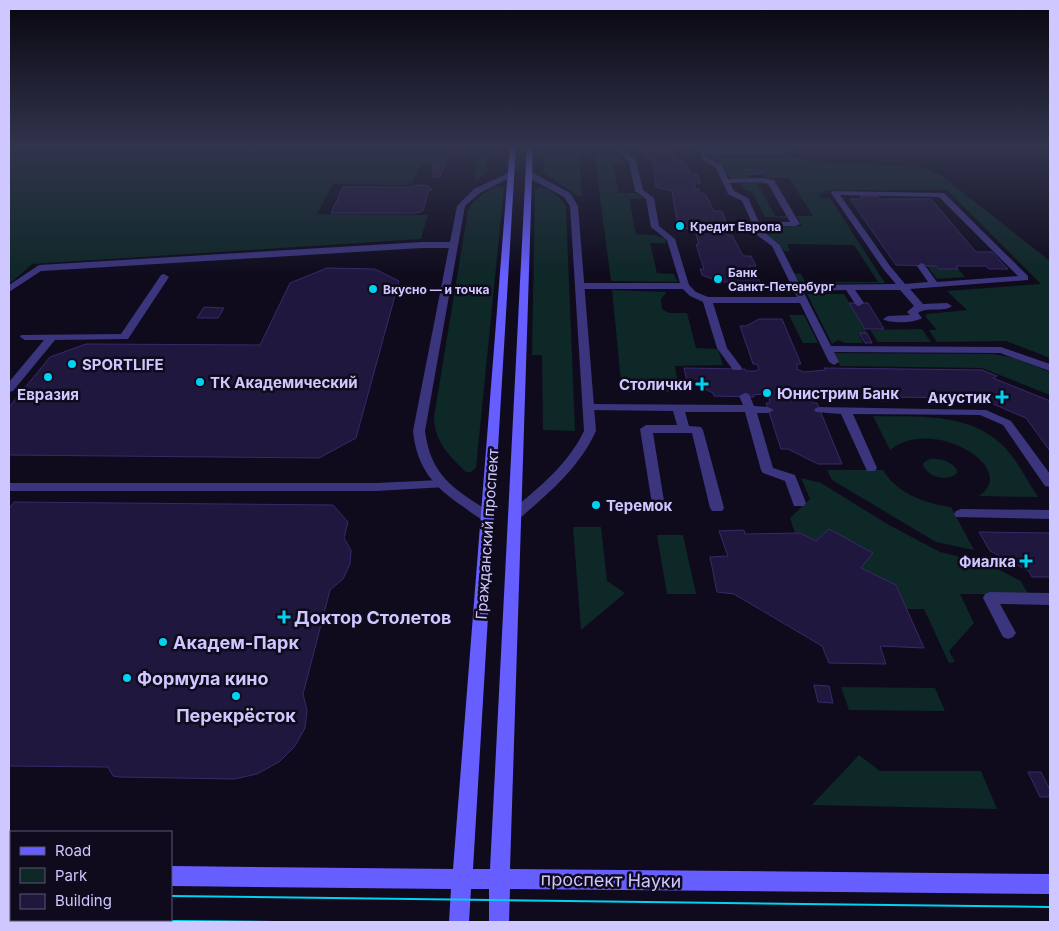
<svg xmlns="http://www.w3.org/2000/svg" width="1059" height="931" font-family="Inter,sans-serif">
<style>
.green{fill:#0e2727}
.building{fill:#20173e;stroke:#38296a}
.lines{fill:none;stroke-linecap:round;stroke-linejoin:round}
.lane{fill:#3a357d;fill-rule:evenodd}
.street{fill:#3a357d;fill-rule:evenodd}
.secondary{fill:#675eff;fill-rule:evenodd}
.tram{stroke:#00d2f2;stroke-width:2}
.poi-dot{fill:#00d2f2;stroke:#0f0b1d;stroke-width:2}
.labels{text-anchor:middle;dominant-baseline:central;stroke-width:5;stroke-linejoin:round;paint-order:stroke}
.far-poi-label{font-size:12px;font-weight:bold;fill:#cfc7ff;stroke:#0f0b1d;text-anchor:start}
.poi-label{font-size:15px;font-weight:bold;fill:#cfc7ff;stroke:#0f0b1d;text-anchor:start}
.street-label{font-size:15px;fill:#cfc7ff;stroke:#0f0b1d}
.near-poi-label{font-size:18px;font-weight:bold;fill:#cfc7ff;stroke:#0f0b1d;text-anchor:start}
.near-street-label{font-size:18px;fill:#cfc7ff;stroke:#0f0b1d}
</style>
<rect width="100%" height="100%" fill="#0f0b1d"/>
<path class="green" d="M9 145H423L453 146 446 163H421L412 183 404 185 333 184 317 214 428 215 421 239 32 264 12 282H9Z
M543 145H578L582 196H578L544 173Z
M593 145H604V148L609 149 627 164 613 165 619 193H635L645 199H629L636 234 654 235 666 239V243H650L657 273 674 274 678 282 611 281Z
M810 145H883L894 151H823Z
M472 147H487L486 169 489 170 475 181 477 159 464 158 466 148Z
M754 154 786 156 820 163 921 167 942 176 1050 261V358L1006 341 937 342 929 330H937L925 316 927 314 967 310 947 291 1041 284 947 190H825L826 193H818L821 198H830L885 283 800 284 794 273 801 274 805 282H878L854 245 787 244 790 251H784L780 244 767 235 765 227 802 226 797 216H813L789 178H765L761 170H745L750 178H730L724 166 714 158H756Z
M747 182H768L769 183 758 184 775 216H787L788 218 765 217 752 192 743 189 741 184Z
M496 186 504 187 476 468 471 472H466C448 454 435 443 434 417L468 210C475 198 484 193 496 186Z
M540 187C550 188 563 199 566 208L575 431 543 430 542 355H532L535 189Z
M927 266H936L939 269H958L965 277 937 279Z
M612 290 667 292 661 299 662 309 669 313H687L696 348 718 349 723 365 675 366 679 392H622Z
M807 294H844L867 333H858L863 343H845L838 340 832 344Z
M789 315H804L818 343H803Z
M922 329 931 342H878L870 330Z
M834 353 993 354 1015 358 1050 372V395L982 368 840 366Z
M873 416C915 417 966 412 1000 443 1016 457 1026 479 1038 497L979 496C1021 468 932 415 890 450Z
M930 459C941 458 951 461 957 470V473C947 483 928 477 923 465L924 462Z
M827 470H883C897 494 925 503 951 507L974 550 936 542 832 480Z
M801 478 821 483 889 525 940 552 986 563 1021 581 1028 594H960L974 623 949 651 955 662 949 663 924 609H906L896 585 861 568 872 553 829 529 816 541 795 533 790 518 810 499Z
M573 527H601L607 581 625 593 581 630Z
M657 535H683L696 594H667Z
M841 687 935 688 945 711 849 710Z
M859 755 880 771H981L997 809 812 805Z"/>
<path class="building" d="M631 145H673L676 160H683L691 174H697L701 183H694L696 189H699L701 194H705L714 211H722L726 222H718L721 229H725L727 235H732L743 256H751L756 266H749L752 274H756L760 282 733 284 729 282H720L702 275 700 269H704L696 244H699L695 231 678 226 672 191 656 187 653 160 647 159 646 155H643L641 148Z
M712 154H749L751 158H713Z
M434 164H445L443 170H432Z
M434 170H442L440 177H431Z
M745 170H761L763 174H748Z
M418 185 428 186 432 189 428 192 423 211 416 213H331L343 187H410Z
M860 196H877L879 199H931L976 252H992L1008 269H989L986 266H956L958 269H939L936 266 896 265 850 199H862Z
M327 268 375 269 399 281 356 438 319 458 9 455V407L50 357 86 344 260 345 290 283Z
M849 303H868L884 329H865Z
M204 307 224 308 218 318H197Z
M759 319H782L801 364H797V369L804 372 826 370 824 368 982 370 997 376 993 378 1050 401V451L1026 418 979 398 886 397 888 401 862 400 860 398 826 397 825 396 814 395 809 398 813 403H817L842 464H818L788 449H781L766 403H770L769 397 763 394 753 395 754 397 714 396 713 393 687 381 684 368 745 369 746 371H755L759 369 757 364H753L740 326H746Z
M859 333H867L872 343H865Z
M14 502 333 505 348 522 344 538 351 550 350 564 343 579 330 590 303 694 307 710 305 728 295 746 279 762 257 774 234 779 119 777 113 776 108 767 9 766V509Z
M829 529 873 553 861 568 896 585 924 648 880 646 886 664 829 663 822 646 734 594 717 592 710 557 728 556 719 531 744 530 745 534 800 533 816 541Z
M979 532 1050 533V577H1032L1029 571 990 551Z
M814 685 829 686 833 703 818 702Z
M1028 772H1041L1050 790V797H1040Z"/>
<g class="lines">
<path class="lane" d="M613 145H619L636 161 643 190 654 198 659 226 675 239 689 285 696 292 708 297H797L772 246 758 236 742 201 728 194 716 168 703 160 696 145H702L705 150H782L790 148V145H796L795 150 782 154H706L708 158 722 165 728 179 762 178 774 180 800 224 796 226H762L765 233 780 245 800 285 896 284 884 270 831 193 832 191 944 193 1028 276V280L910 289 923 304 947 303 952 306C943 313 928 306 918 313L922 318C915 323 890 324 883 319L888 316 910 315 907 312 914 306 900 290H855L864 303 859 306 856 305 846 290 803 291 831 346 1001 347 1050 364V371L1000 353 834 352 839 362 834 365 829 362 800 303H713L727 348 742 368 741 370H733L717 348 703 302 690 296 683 289H580L575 286 580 283H680L667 240 651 227 646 199 635 191 629 162 615 149ZM762 182 768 184 790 222H759L748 198 734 191 730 183ZM840 195 939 197 1018 276 937 282 924 264 921 263 917 266 928 282 905 284 890 266Z
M422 242H452L456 245 452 248H422L41 271 9 292V285L39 265Z
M164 274 169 277 128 339 55 340 13 391 9 392V382L44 340H25L20 337 21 335 121 334 161 275Z
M745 393 749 394 754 406 768 407 774 410 768 413H757L773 468 795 475 806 503 804 506H794L785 481 763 473 761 470 745 412H685L689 426 701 427 703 430 724 508 722 511H712L710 508 692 433H653L665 507 663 510H653L640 429 646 425H677L673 411 588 410 582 407 588 404 743 405 739 396Z
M820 407 986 410 1011 421 1050 474V487L1045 486 1003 425 980 415 853 414 877 468 875 471H867L841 414 816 412 814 410 816 408Z
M441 480 447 484 446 487 376 491H9V483H376Z
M961 509 1050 510V519L956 517 954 514 956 511Z
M990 592 1050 593V605L1000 604 1016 633 1013 637 1008 639 1003 637 983 598 985 594Z"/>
<path class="street" d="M508 173 515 175 480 193 465 206 425 431C431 478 456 490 493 514L495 517 493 520 488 522C479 519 472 513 465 508 434 487 417 469 413 431L457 206 474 189Z
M527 173H533L570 193 578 206 596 431C579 468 550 492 520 518H510L508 515 510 512C539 487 567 466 584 431L570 206 564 197 527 177Z"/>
<path class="secondary" d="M510 145H516L473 869H490L527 145H533L510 869 1050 874V894L510 889 509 922H489V889H471L469 922H449L451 889 171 886V866L453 869Z
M9 864H11V884H9Z"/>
<path class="tram" d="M9 894H11
M171 896 1050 907
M9 919H11
M71 920 274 922"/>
</g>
<linearGradient id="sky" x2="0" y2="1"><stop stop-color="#080610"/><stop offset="0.53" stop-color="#31344c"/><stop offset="1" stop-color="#31344c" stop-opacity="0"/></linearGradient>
<rect width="1059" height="276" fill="url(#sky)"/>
<g class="poi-dot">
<circle cx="680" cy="226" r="5"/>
<circle cx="718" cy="279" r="5"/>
<circle cx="373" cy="289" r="5"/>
<circle cx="72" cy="364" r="5"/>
<circle cx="48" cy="377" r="5"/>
<circle cx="200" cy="382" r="5"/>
<path d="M699.5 376.5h5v5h5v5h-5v5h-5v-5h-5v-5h5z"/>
<circle cx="767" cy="393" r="5"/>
<path d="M999.5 389.5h5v5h5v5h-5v5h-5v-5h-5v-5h5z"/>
<circle cx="596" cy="505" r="5"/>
<path d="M1023.5 553.5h5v5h5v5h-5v5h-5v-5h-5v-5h5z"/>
<path d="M281.5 609.5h5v5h5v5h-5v5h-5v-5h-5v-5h5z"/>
<circle cx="163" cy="642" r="5"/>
<circle cx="127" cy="678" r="5"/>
<circle cx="236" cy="696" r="5"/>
</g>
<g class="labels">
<g class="far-poi-label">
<text x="690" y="226">Кредит Европа</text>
<text x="728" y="272">Банк<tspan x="728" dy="14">Санкт-Петербург</tspan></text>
<text x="383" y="289">Вкусно — и точка</text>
</g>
<g class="poi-label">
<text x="82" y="364">SPORTLIFE</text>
<text x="210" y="382">ТК Академический</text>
<text x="692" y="384" text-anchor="end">Столички</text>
<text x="777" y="393">Юнистрим Банк</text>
<text x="48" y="394" text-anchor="middle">Евразия</text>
<text x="991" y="397" text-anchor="end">Акустик</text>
<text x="606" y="505">Теремок</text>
<text x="1016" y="561" text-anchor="end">Фиалка</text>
</g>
<g class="street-label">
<text transform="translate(487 534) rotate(-86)">Гражданский проспект</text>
</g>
<g class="near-poi-label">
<text x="294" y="617">Доктор Столетов</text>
<text x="173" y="642">Академ-Парк</text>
<text x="137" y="678">Формула кино</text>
<text x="236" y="715" text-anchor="middle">Перекрёсток</text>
</g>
<g class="near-street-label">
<text transform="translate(611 880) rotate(1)">проспект Науки</text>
</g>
</g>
<rect width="1059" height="931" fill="none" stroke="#cfc7ff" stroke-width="20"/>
<rect x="10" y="831" width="162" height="90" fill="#0f0b1d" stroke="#5c5677"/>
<rect x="20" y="847" width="25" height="8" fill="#675eff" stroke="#5c5677"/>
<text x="55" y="856" font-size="15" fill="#cfc7ff">Road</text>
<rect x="20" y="868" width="25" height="15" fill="#0e2727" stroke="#5c5677"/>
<text x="55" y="881" font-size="15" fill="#cfc7ff">Park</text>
<rect x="20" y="894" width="25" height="15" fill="#20173e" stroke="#5c5677"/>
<text x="55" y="906" font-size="15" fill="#cfc7ff">Building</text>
</svg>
